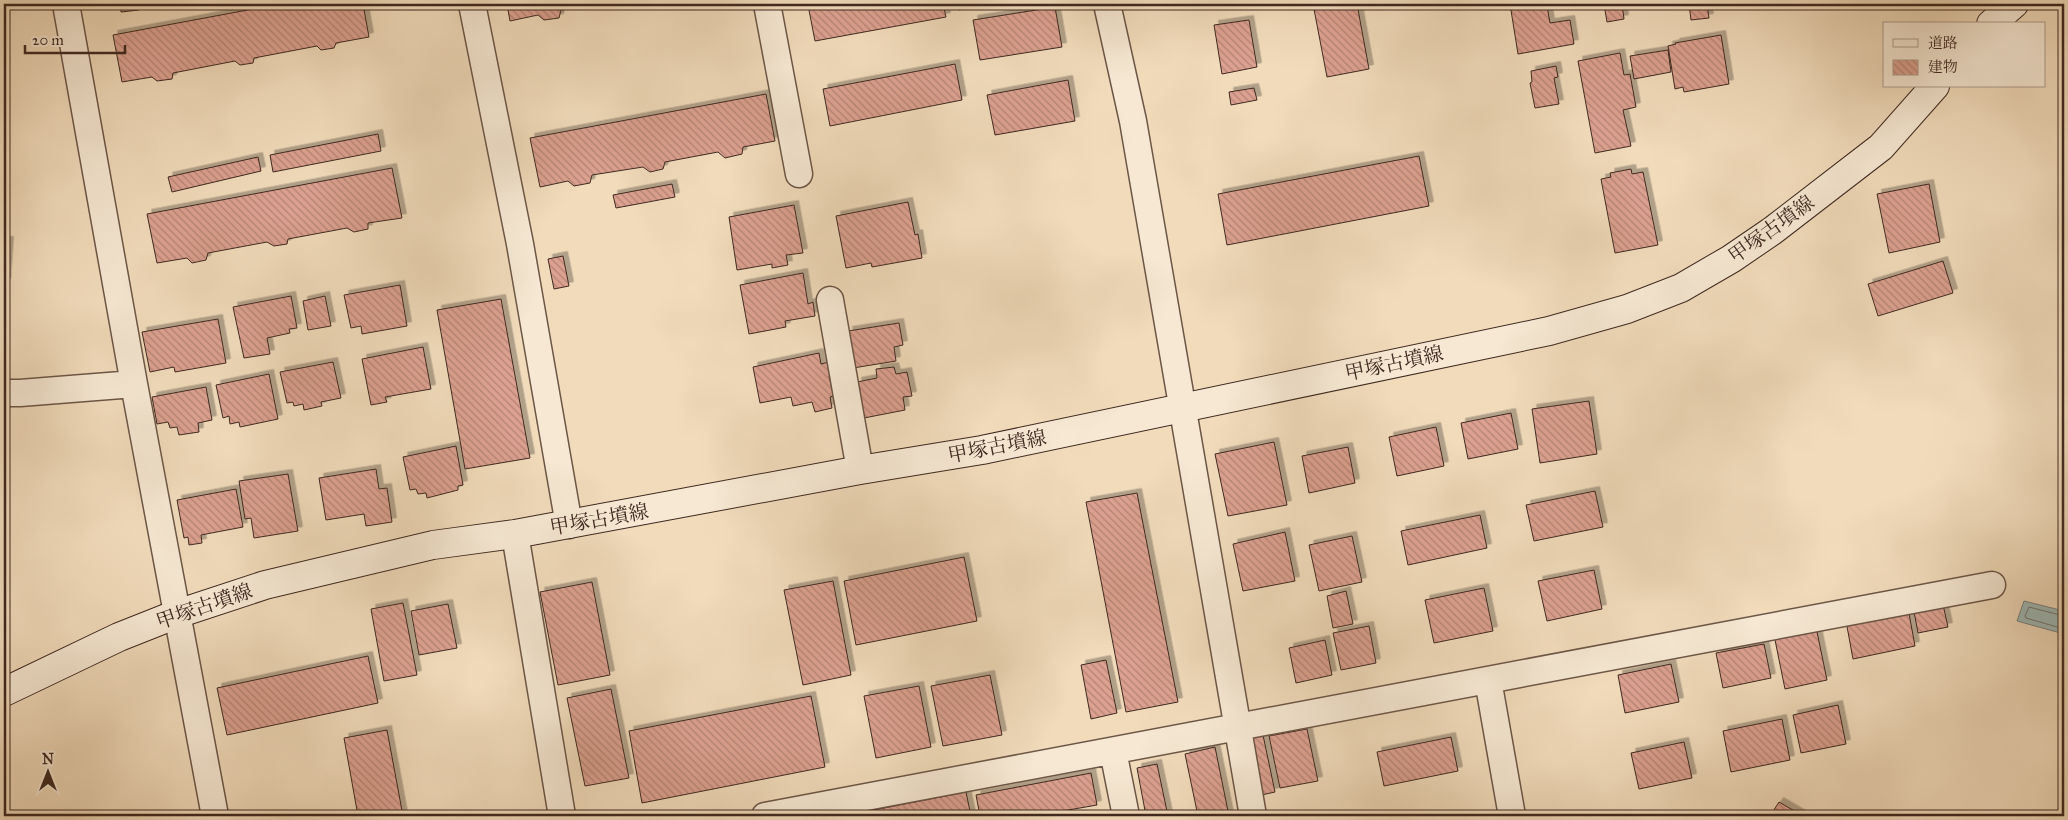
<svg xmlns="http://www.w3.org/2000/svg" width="2068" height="820" font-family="'IM FELL Great Primer','Noto Serif JP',serif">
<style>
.water{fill:#9db9b8;stroke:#777f7b}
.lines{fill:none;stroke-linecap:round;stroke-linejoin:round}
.shore{stroke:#6e716c;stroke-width:1}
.building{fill:url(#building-back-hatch);stroke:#3f2920;filter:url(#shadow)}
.street-casing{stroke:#6c5647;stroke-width:29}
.secondary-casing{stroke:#3f2920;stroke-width:30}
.street{stroke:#f6e8d3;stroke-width:26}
.secondary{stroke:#f6e8d3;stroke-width:28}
.labels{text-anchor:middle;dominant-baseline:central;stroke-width:4;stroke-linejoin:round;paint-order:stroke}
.street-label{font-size:20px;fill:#3f2920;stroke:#f6e8d3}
</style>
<defs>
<pattern id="building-back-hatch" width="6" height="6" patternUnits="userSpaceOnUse" patternTransform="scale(1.25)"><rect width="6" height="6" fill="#dca190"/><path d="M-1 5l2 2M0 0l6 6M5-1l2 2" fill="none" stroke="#b48375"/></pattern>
<filter id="shadow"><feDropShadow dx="4.5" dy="-4.5" stdDeviation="0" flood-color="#0004"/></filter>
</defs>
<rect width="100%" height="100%" fill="#f1dbbb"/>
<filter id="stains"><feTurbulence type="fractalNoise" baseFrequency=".004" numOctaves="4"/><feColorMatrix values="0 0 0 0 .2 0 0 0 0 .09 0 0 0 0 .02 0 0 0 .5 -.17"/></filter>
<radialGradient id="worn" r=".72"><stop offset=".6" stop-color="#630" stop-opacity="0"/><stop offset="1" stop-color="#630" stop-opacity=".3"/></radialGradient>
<path class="water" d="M2024 601 2064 611V634L2017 621Z"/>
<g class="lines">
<path class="shore" d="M2064 616 2029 607 2025 616 2026 618 2064 629"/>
</g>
<path class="building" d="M120 4H138L139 10 121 12Z
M280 4H363L369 37 336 43 334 48 321 50 317 46 254 58 253 63 240 65 235 61 173 73 172 79 157 81 152 77 122 82 113 35Z
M507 4H600L561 10 559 18 544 20 538 15 510 21Z
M814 4H943L946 17 815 41 808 5Z
M958 4H987L959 10Z
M1313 4H1357L1369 69 1327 77Z
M1510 4H1561L1547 6 1550 23 1570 20 1574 44 1518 54Z
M1604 4H1622L1624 19 1607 22Z
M1689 4H1707L1709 18 1691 20Z
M1055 7 1062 47 980 60 973 20Z
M1249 20 1257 67 1222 74 1214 25Z
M1721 35 1729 84 1684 92 1683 87 1675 89 1668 46 1676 44 1675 43Z
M1668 50 1671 72 1634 79 1630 56Z
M1620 53 1624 75 1630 74 1636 107 1623 110 1631 146 1595 153 1578 61Z
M955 64 962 100 830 126 823 89Z
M1556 66 1558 77 1554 78 1559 104 1535 108 1530 83 1532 82 1531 71Z
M1068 80 1075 121 995 135 987 95Z
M1254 88 1257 100 1231 105 1229 92Z
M766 94 775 141 743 147 742 154 725 158 718 152 665 162 663 169 650 172 643 167 592 175 590 183 574 186 568 181 540 187 530 138Z
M378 134 381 151 273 172 270 155Z
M1419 156 1429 206 1227 245 1218 194Z
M258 157 261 171 172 192 168 177Z
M392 168 402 218 368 223V229L354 232 347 228 288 239 287 244 274 246 267 242 208 253 206 260 192 263 187 258 157 263 147 214Z
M1631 169 1632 174 1643 172 1658 245 1615 253 1601 179 1611 177 1610 173Z
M672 184 675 197 616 208 613 195Z
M1929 184 1940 242 1889 253 1877 194Z
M908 202 915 235 918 234 922 258 872 267 871 263 846 268 836 216Z
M794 205 803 253 786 255 788 265 772 268V264L737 270 729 217Z
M4 241H9L6 283 4 282Z
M563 256 569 286 554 289 548 259Z
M1943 261 1953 293 1878 316 1868 284Z
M803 273 808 304 813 302 815 316 785 321 786 327 749 334 740 285Z
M400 285 407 326 362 334 361 326 351 328 344 295Z
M291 296 297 328 289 329 290 333 267 338 270 354 244 358 233 307Z
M325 296 331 326 308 330 303 301Z
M501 299 530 458 465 469 437 310Z
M218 319 226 363 175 372 174 367 150 372 142 332Z
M899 323 903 345 894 347 896 361 853 368 848 331Z
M423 347 431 389 385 397 387 402 371 405 362 359Z
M819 353 821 364 829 362 832 376H829L834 396 830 397 832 408 815 412 812 402 793 406 791 397 760 403 753 367Z
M333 362 341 398 321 402 322 406 304 410 303 404 294 406 293 402 287 403 280 372Z
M894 367 896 374 907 372 912 396 903 397 905 410 864 418 857 382 877 378 876 369Z
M269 374 278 419 240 427 239 422 230 424 229 416 223 418 216 385Z
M206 387 212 420 198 423 199 432 179 435 177 427 170 428 168 422 157 424 152 397Z
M1589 401 1597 454 1540 463 1532 409Z
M1511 413 1518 449 1468 459 1461 423Z
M1436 427 1444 466 1397 476 1389 437Z
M1274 442 1287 505 1228 516 1215 454Z
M456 446 463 485 458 486V490L427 498 426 493 418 494 416 489 410 490 403 457Z
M1348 447 1355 483 1309 493 1302 456Z
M376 469 379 489 387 488 392 522 366 526 364 514 326 520 319 478Z
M288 474 298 531 254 538 251 518 245 519 239 481Z
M236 489 243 527 201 535 202 543 189 545 188 537 184 538 177 500Z
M1595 491 1603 527 1534 541 1526 505Z
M1137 493 1178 702 1126 712 1086 502Z
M1480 515 1487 548 1408 565 1401 531Z
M1285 532 1295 581 1243 591 1233 544Z
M1352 536 1362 582 1319 591 1309 545Z
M964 557 977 621 856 645 844 581Z
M1594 570 1602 609 1547 621 1538 581Z
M833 581 851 675 803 685 784 590Z
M592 582 610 675 558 685 540 592Z
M1484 588 1493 631 1434 643 1425 600Z
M1346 591 1353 624 1333 628 1327 596Z
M1942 600 1948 627 1918 633 1913 606Z
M403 603 417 675 384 681 371 609Z
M448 604 457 648 419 655 411 611Z
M1908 608 1915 646 1853 659 1846 621Z
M1369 626 1376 663 1341 670 1333 633Z
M1816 627 1827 680 1785 689 1774 635Z
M1325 640 1332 675 1296 683 1289 648Z
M1764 644 1771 678 1723 688 1716 653Z
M368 656 378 703 227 735 217 688Z
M1106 660 1117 713 1091 719 1081 665Z
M1671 664 1679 702 1625 713 1618 675Z
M990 675 1002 735 943 746 931 686Z
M919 686 931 747 876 758 864 696Z
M611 689 629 778 585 786 567 698Z
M811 696 825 767 642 803 629 731Z
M1838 705 1846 744 1801 753 1793 715Z
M1782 719 1790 760 1731 772 1723 731Z
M1307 729 1318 781 1280 788 1269 736Z
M387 730 403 816H358L344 738Z
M1263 735 1275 792 1257 796 1245 739Z
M1451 737 1458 771 1384 786 1377 752Z
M1684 742 1692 778 1639 789 1631 753Z
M1215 747 1229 816H1198L1185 754Z
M1157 764 1168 816H1146L1137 768Z
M1091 773 1097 805 1034 816H980L976 795Z
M966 792 971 816H854L853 814Z
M1779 802 1803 816H1770Z"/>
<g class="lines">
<defs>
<path id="street" d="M66 4 134 384 215 816
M472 4 520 244 569 525
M767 4 799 174
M1107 4 1133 121 1253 816
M830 300 860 470
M4 393H20L134 384
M515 534 562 816
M1488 680 1512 816
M1113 751 1126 816
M765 816 1992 585"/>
<path id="secondary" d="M1991 24 2014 4
M4 692 119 637 177 614 265 585 433 545 515 534 860 470 982 450 1549 331 1627 309 1681 288 1731 259 1772 231 1881 147 1935 86"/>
</defs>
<use href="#street" class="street-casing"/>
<use href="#secondary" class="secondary-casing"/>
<use href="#street" class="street"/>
<use href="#secondary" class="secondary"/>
</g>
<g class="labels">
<g class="street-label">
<text transform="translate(1771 229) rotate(-36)">甲塚古墳線</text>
<text transform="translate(1394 363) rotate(-12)">甲塚古墳線</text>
<text transform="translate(997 446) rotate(-11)">甲塚古墳線</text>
<text transform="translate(599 519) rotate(-10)">甲塚古墳線</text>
<text transform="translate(204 606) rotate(-19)">甲塚古墳線</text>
</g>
</g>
<rect width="2068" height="820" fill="none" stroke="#f1dbbb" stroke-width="20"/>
<rect x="5" y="5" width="2058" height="810" fill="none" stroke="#3f2920" stroke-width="2.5"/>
<rect x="10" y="10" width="2048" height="800" fill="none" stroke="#3f2920"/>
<rect x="1883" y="22" width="162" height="65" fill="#f6e8d3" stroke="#ad9c8b"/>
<rect x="1893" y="39" width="25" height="8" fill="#f6e8d3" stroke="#ad9c8b"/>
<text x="1928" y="48" font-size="15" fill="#3f2920">道路</text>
<rect x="1893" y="60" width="25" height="15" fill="url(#building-back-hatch)" stroke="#ad9c8b"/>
<text x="1928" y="72" font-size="15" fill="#3f2920">建物</text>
<g transform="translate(48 772)" stroke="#f6e8d3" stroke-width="4" paint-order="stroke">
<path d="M0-4L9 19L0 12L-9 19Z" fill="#3f2920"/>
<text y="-8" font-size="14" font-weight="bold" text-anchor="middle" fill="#3f2920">N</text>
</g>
<path d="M25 45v8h100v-8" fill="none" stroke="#3f2920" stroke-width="2.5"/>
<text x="32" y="45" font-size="15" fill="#3f2920" stroke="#f6e8d3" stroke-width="4" paint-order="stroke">20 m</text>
<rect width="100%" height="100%" filter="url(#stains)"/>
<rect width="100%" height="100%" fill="url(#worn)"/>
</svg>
